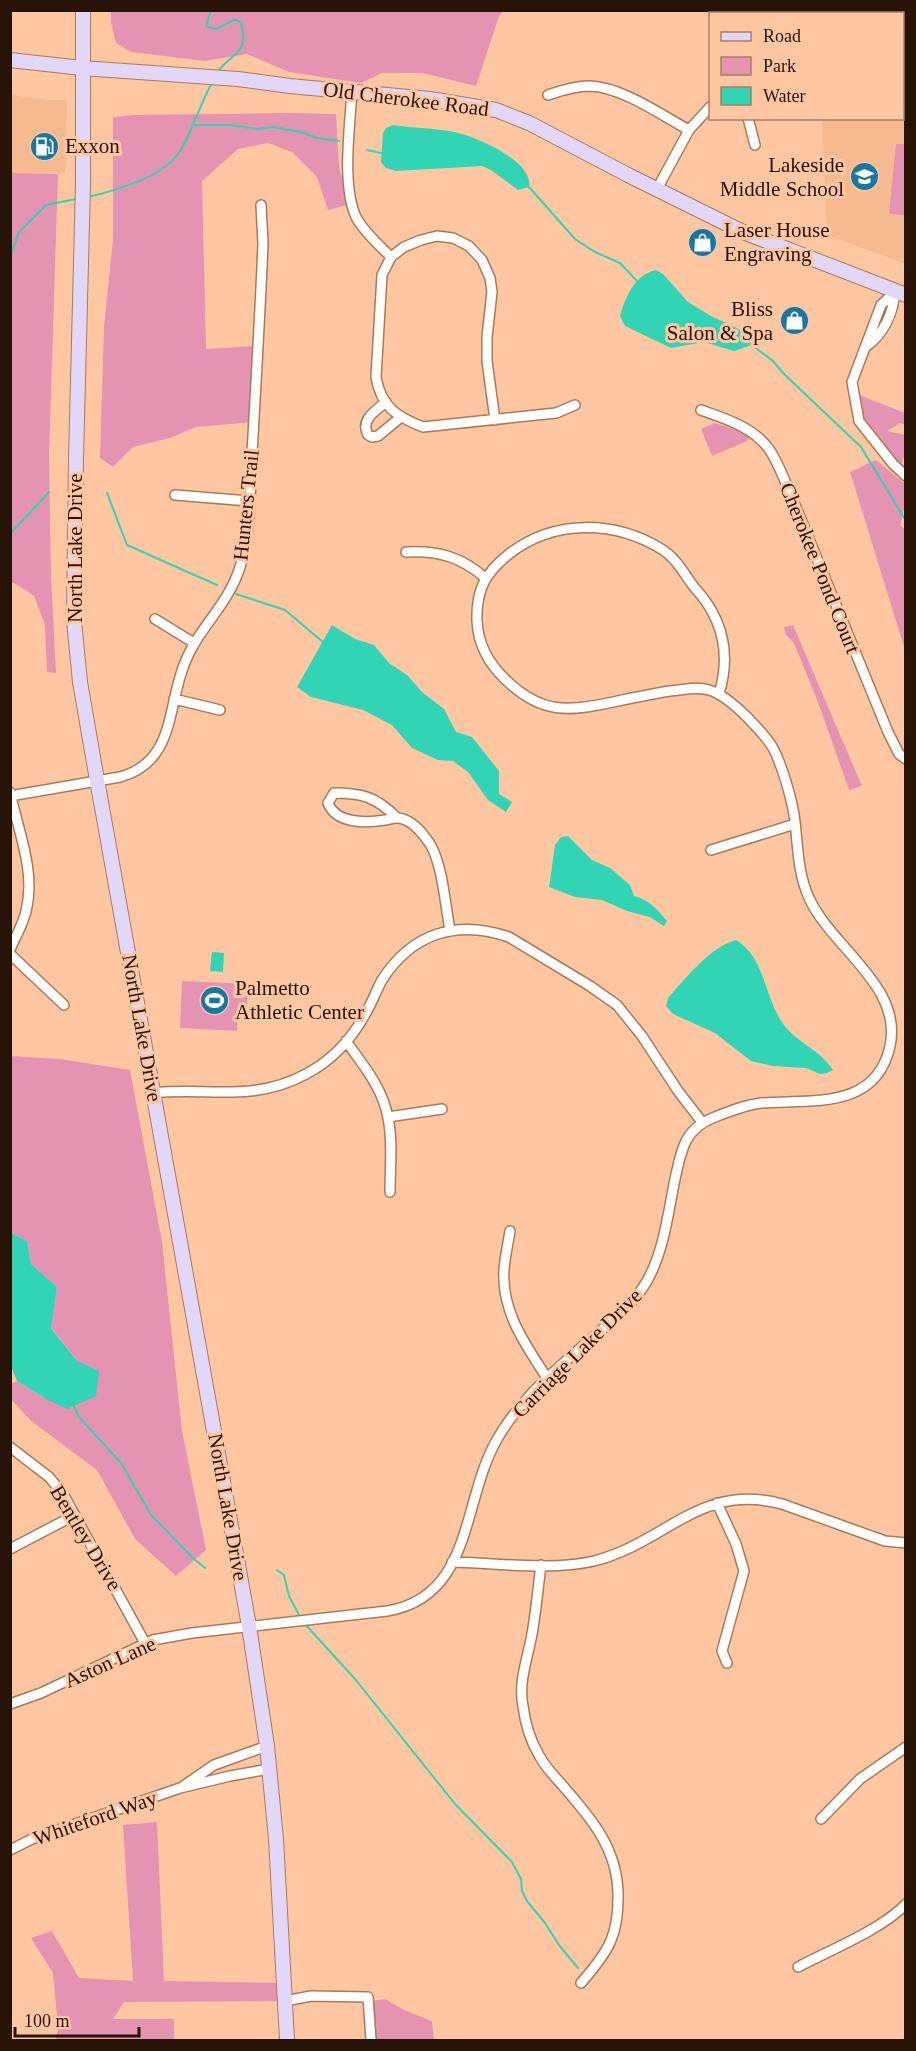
<svg xmlns="http://www.w3.org/2000/svg" width="916" height="2051" font-family="'Times New Roman',serif">
<style>
.built{fill:#f7ba90}
.green{fill:#e493b2}
.water{fill:#31d4b4}
.lines{fill:none;stroke-linecap:round;stroke-linejoin:round}
.stream{stroke:#31d4b4;stroke-width:2}
.street-casing{stroke:#ab7957;stroke-width:12}
.secondary-casing{stroke:#ab7957;stroke-width:16}
.street{stroke:#fff;stroke-width:9}
.secondary{stroke:#e2d7f9;stroke-width:14}
.labels{text-anchor:middle;dominant-baseline:central;stroke-width:6;stroke-linejoin:round;paint-order:stroke}
.street-label{font-size:21px;fill:#271406;stroke:#fec7a2}
.poi-label{font-size:21px;fill:#271406;stroke:#fec7a2;text-anchor:start}
</style>
<rect width="100%" height="100%" fill="#fec7a2"/>
<path class="built" d="M818 11H905V264L827 235 822 119 902 118V14H818Z
M11 95 51 100H67L65 173H11Z"/>
<path class="green" d="M111 11V10L504 11 499 16 476 86 422 73H382L361 83 289 72 247 54 205 61 131 52 116 43 111 23Z
M288 113 336 114 339 168 351 204 328 210 317 177 292 152 268 143 238 149 202 181 206 349 258 346 254 422 196 427 170 438 133 447 113 467 100 458 104 327 113 239V117L134 115Z
M896 144H905V215L889 214Z
M11 173 58 174 49 455 51 575 56 673 47 672 45 625 34 596 14 583H11Z
M854 393 905 413V425L900 423 887 431 905 435V453L901 466 875 440 881 435 872 440 868 435Z
M715 423 737 430 750 437 747 441 712 456 701 429Z
M876 460 905 484V504L900 526 906 529 905 650 850 472Z
M793 625 862 786 849 790 819 705 794 643 786 635 784 627Z
M182 981 248 984 246 1016 237 1015V1031L180 1028Z
M11 1056 60 1059 130 1070 162 1242 182 1431 206 1550 176 1576 135 1539 97 1470 30 1420 11 1399V1384L17 1381 46 1399 77 1361 51 1327 57 1287 31 1264 27 1241 11 1233Z
M157 1822 164 1981 284 1983 285 2001 124 2002 113 2019H174V2040H56L58 2027 53 1973 31 1938 52 1931 79 1978 133 1981 123 1825Z
M385 1999 404 2010 432 2021 434 2040H373L371 2001Z"/>
<path class="water" d="M393 125C411 128 431 128 449 131 471 134 534 160 529 187L518 190 491 170 482 166 396 171 386 168 381 162 383 133 386 128Z
M656 270 663 274 688 302 711 316 743 331 750 338 752 345 734 351 704 342 671 348 625 326 620 316C625 298 635 274 656 270Z
M332 625 355 639 374 645 389 663 407 675 422 692 444 709 456 732 472 737 499 771V794L512 802 506 812 488 800 468 772 453 761 438 760 412 748 392 725 363 710 311 697 297 687Z
M568 836 592 860 610 868 630 885 634 896C648 899 658 910 667 921L664 926 650 917 627 911 602 900 575 897 549 887 555 845 561 837Z
M736 940C764 957 764 993 780 1019 792 1041 819 1048 833 1070L827 1073 820 1074 806 1068 773 1066 751 1061 715 1033 673 1014 666 1006 668 998C685 979 711 946 736 940Z
M212 952 224 953 223 972 210 971Z
M11 1233 27 1241 31 1264 57 1287 51 1328 77 1361 99 1371 96 1396 67 1409 46 1399 17 1381 11 1366Z"/>
<g class="lines">
<path class="stream" d="M211 10 206 26C218 33 224 23 235 20L241 22C250 57 230 52 217 73
M192 125H230L258 129 273 127 301 132 317 138 339 141
M367 150 381 153
M529 187 575 239 595 252 620 263 637 281
M88 197C114 191 162 177 178 154 193 132 199 105 212 83
M10 257 19 232 46 205 76 199
M752 345 773 361 784 374 861 447 906 521
M107 493 127 545 217 585
M10 534 49 492
M236 594 285 610 323 642
M72 1403 79 1417 121 1463 151 1515 193 1558 205 1568
M277 1570 284 1575 289 1596 301 1619
M304 1623 355 1679 455 1804 512 1862 521 1879 522 1891 527 1901 545 1923 559 1945 578 1968"/>
<defs>
<path id="street" d="M759 10V14
M352 91C350 126 341 188 357 219 366 234 379 245 391 257
M548 95C562 90 575 86 590 86 622 87 661 115 689 130
M748 118 755 145
M657 189 689 130 710 107
M895 292 881 305 852 382 859 421 893 464 906 476
M867 346C884 333 893 313 895 292
M386 402C375 411 360 420 368 435L372 437 378 436 401 417
M701 410C726 419 753 427 769 449 776 459 781 472 786 483L888 732 899 754 906 759
M495 420 487 361V337L492 292 490 278 482 260 469 246 453 238 437 236 421 240 404 247 391 257 382 275 376 377C381 407 397 417 423 427L556 413 575 405
M175 495 249 501
M406 552C437 550 462 557 485 578
M155 619 194 643
M174 699 220 710
M10 792C18 831 36 871 26 911 23 925 15 937 10 950
M10 796 120 777C175 762 167 708 184 665 197 629 228 606 240 567 251 535 250 488 252 453 256 384 260 314 263 244L261 205
M396 817C376 797 362 793 334 793L328 803C336 824 366 823 385 820 392 819 396 816 403 819 415 823 423 834 430 844 443 866 445 905 450 930
M711 850 795 824
M10 954 64 1005
M346 1041C363 1065 383 1088 388 1118 393 1141 390 1168 390 1192
M153 1093C207 1087 253 1103 306 1074 333 1060 354 1036 368 1009 373 1000 377 989 382 980 412 933 457 919 509 937L590 986 617 1005 642 1036 678 1091 702 1122
M388 1117 442 1109
M510 1231C508 1244 505 1257 504 1269 501 1311 525 1344 547 1378
M10 1447 49 1477 63 1494 145 1643
M717 1503 736 1544 744 1571 722 1651 727 1663
M10 1549 75 1515
M452 1562C495 1563 553 1571 594 1561 666 1543 700 1482 782 1504L885 1541 906 1543
M541 1565C538 1588 536 1611 532 1634 528 1657 518 1682 523 1706 525 1723 531 1742 540 1757 546 1768 555 1777 563 1786 591 1818 617 1848 618 1893 619 1935 609 1951 581 1983
M10 1704 41 1693 153 1640 192 1633 387 1611C472 1597 462 1504 495 1443 518 1400 557 1369 593 1337 613 1320 634 1304 647 1281 664 1251 668 1213 675 1179 678 1166 680 1153 686 1141 692 1129 702 1122 715 1117 730 1111 745 1105 761 1103 810 1099 876 1111 890 1046 903 986 832 948 809 898 798 874 798 848 795 822 793 802 782 765 773 748 767 737 756 727 748 718 737 707 723 694 709 690 696 686 683 690 670 691 651 694 632 698 613 702 569 712 541 714 506 680 489 664 478 644 477 621 476 590 485 573 509 554 554 519 615 520 663 550 677 559 684 574 694 587 723 618 731 654 719 694
M182 1787 214 1765 267 1746
M821 1819 860 1779 906 1747
M10 1850 32 1839 180 1788 230 1776 269 1769
M798 1967C830 1950 881 1930 906 1904
M285 2001 311 1996 368 1997 371 2040"/>
<path id="secondary" d="M83 10V184L76 459 74 621 80 682 97 780 249 1626 267 1746 276 1839 287 2040
M10 60 82 68 238 79 290 86 430 99 496 110 529 123 628 175 743 232 906 295"/>
</defs>
<use href="#street" class="street-casing"/>
<use href="#secondary" class="secondary-casing"/>
<use href="#street" class="street"/>
<use href="#secondary" class="secondary"/>
</g>
<defs>
<symbol id="fuel-disc" viewBox="-11 -11 22 22"><circle r="9.5" fill="#1777a4" stroke="#fec7a2"/><path d="M-5.5-6h7V0h2V4h1.3V-2.5L3-4.5l.8-.8L6-3V5H2.5V1h-1V6h-7ZM-4.2-4.7v3.2H.2V-4.7Z" fill="#fff"/></symbol>
<symbol id="school-disc" viewBox="-11 -11 22 22"><circle r="9.5" fill="#1777a4" stroke="#fec7a2"/><path d="M0-5L7-2L0 1L-7-2ZM-4 1L0 2.5L4 1V4Q0 6-4 4Z" fill="#fff"/></symbol>
<symbol id="shop-disc" viewBox="-11 -11 22 22"><circle r="9.5" fill="#1777a4" stroke="#fec7a2"/><path d="M-5-2.5h2.3a2.7 3.5 0 0 1 5.4 0H5L5.5 6h-11ZM-1.5-2.5h3a1.5 2.3 0 0 0-3 0Z" fill="#fff"/></symbol>
<symbol id="stadium-disc" viewBox="-11 -11 22 22"><circle r="9.5" fill="#1777a4" stroke="#fec7a2"/><path d="M0-5a6.5 5 0 1 0 0 10a6.5 5 0 1 0 0-10ZM-3.5-1.8h7v3.6h-7Z" fill="#fff"/></symbol>
</defs>
<g fill-rule="evenodd">
<use href="#fuel-disc" x="28" y="130" width="33" height="33"/>
<use href="#school-disc" x="848" y="160" width="33" height="33"/>
<use href="#shop-disc" x="686" y="226" width="33" height="33"/>
<use href="#shop-disc" x="778" y="304" width="33" height="33"/>
<use href="#stadium-disc" x="198" y="984" width="33" height="33"/>
</g>
<g class="labels">
<g class="street-label">
<text transform="translate(406 99) rotate(7)">Old Cherokee Road</text>
<text transform="translate(246 505) rotate(-84)">Hunters Trail</text>
<text transform="translate(75 548) rotate(-90)">North Lake Drive</text>
<text transform="translate(820 568) rotate(68)">Cherokee Pond Court</text>
<text transform="translate(142 1028) rotate(80)">North Lake Drive</text>
<text transform="translate(577 1353) rotate(-45)">Carriage Lake Drive</text>
<text transform="translate(228 1507) rotate(80)">North Lake Drive</text>
<text transform="translate(86 1538) rotate(59)">Bentley Drive</text>
<text transform="translate(110 1662) rotate(-24)">Aston Lane</text>
<text transform="translate(95 1818) rotate(-19)">Whiteford Way</text>
</g>
<g class="poi-label">
<text x="65" y="146">Exxon</text>
<text x="844" y="165" text-anchor="end">Lakeside<tspan x="844" dy="24">Middle School</tspan></text>
<text x="724" y="230">Laser House<tspan x="724" dy="24">Engraving</tspan></text>
<text x="773" y="309" text-anchor="end">Bliss<tspan x="773" dy="24">Salon &amp; Spa</tspan></text>
<text x="235" y="988">Palmetto<tspan x="235" dy="24">Athletic Center</tspan></text>
</g>
</g>
<rect width="916" height="2051" fill="none" stroke="#271406" stroke-width="24"/>
<rect x="709" y="12" width="195" height="108" fill="#fec7a2" stroke="#a87f64" stroke-width="1.5"/>
<rect x="721" y="32" width="30" height="9" fill="#e2d7f9" stroke="#a87f64" stroke-width="1.5"/>
<text x="763" y="42" font-size="18" fill="#271406">Road</text>
<rect x="721" y="57" width="30" height="18" fill="#e493b2" stroke="#a87f64" stroke-width="1.5"/>
<text x="763" y="72" font-size="18" fill="#271406">Park</text>
<rect x="721" y="87" width="30" height="18" fill="#31d4b4" stroke="#a87f64" stroke-width="1.5"/>
<text x="763" y="102" font-size="18" fill="#271406">Water</text>
<path d="M15 2027v9h124v-9" fill="none" stroke="#271406" stroke-width="3"/>
<text x="24" y="2027" font-size="18" fill="#271406" stroke="#fec7a2" stroke-width="4.5" paint-order="stroke">100 m</text>
</svg>
